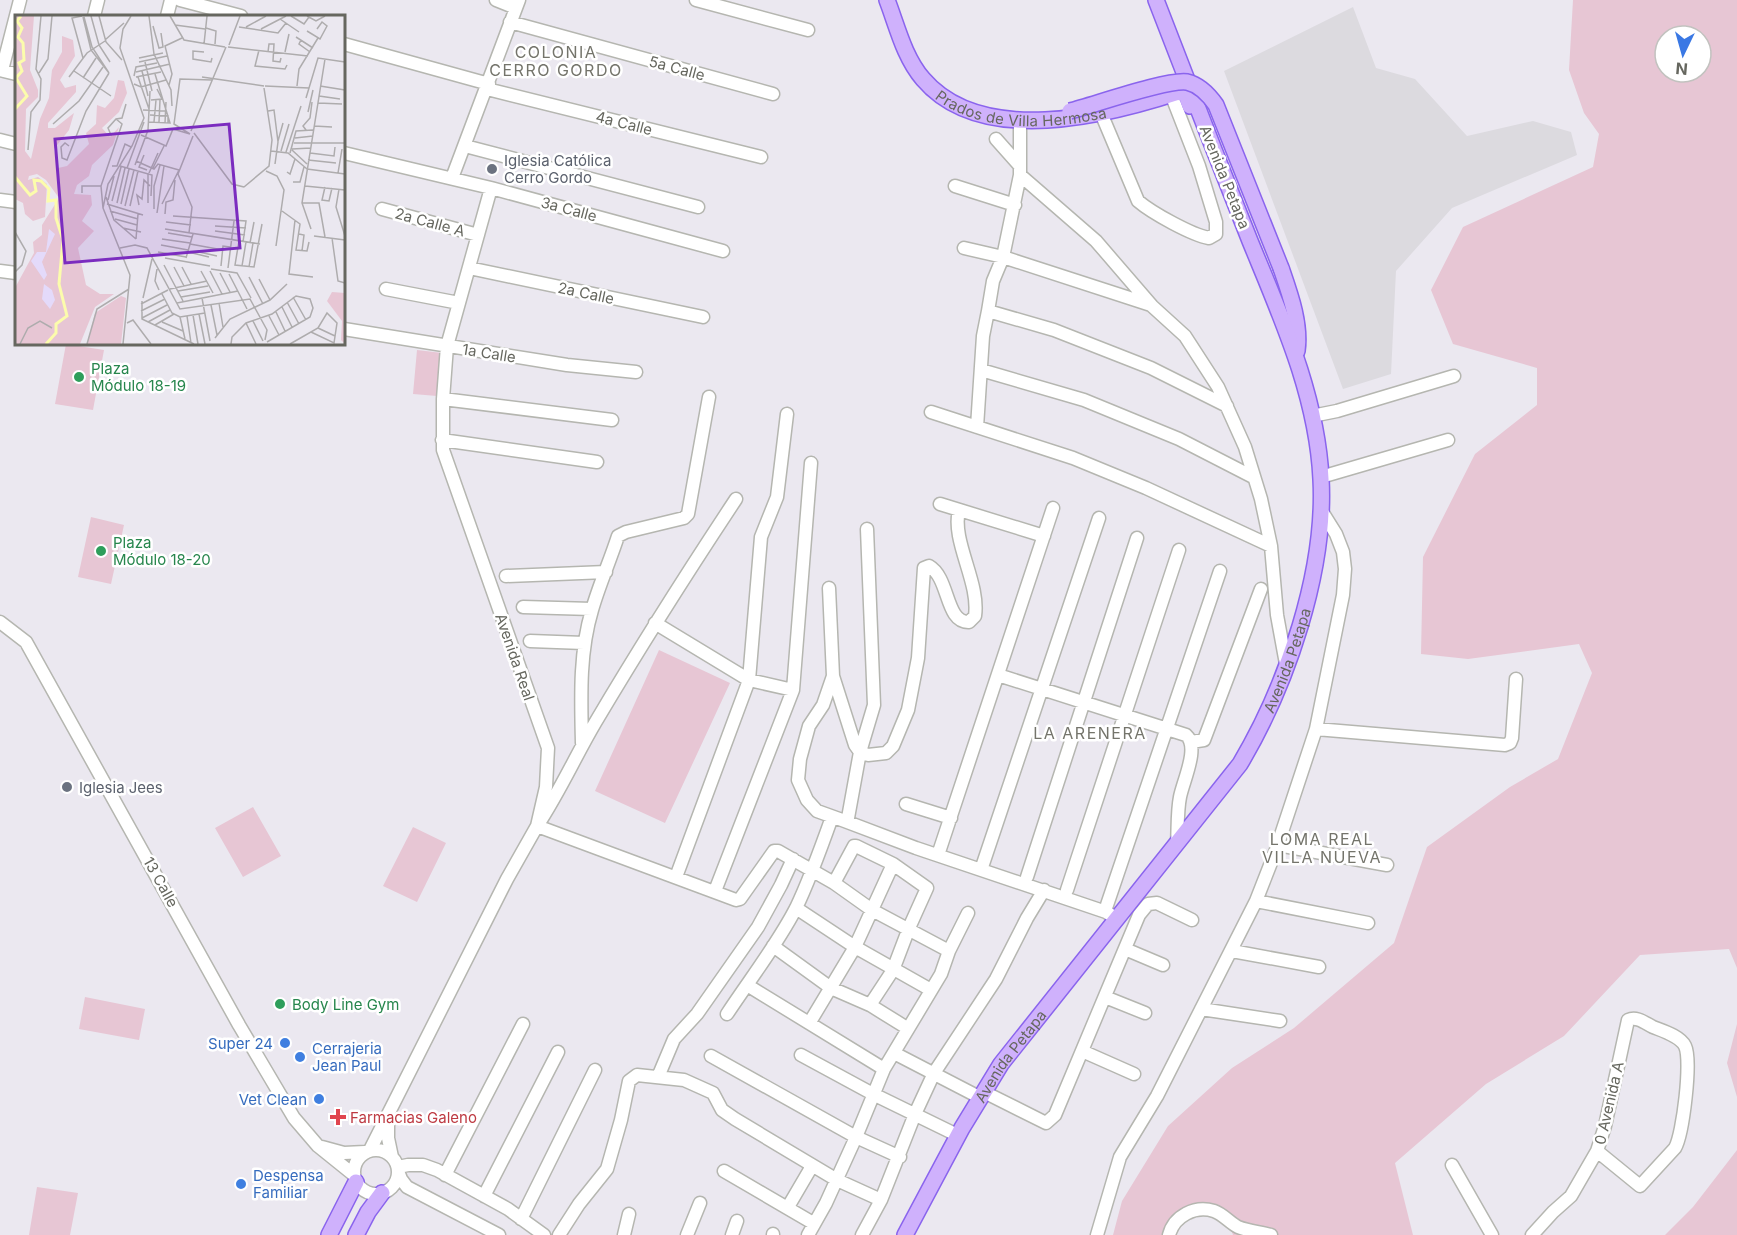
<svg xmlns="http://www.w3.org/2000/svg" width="1737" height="1235" font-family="Inter,sans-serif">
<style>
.industrial{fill:#dcdadf}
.green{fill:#e7c6d4;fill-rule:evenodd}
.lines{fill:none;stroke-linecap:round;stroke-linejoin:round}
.minor-casing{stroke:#b5b6b0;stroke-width:15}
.major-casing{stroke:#8a64ed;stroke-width:18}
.minor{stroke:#fff;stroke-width:12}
.major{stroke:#cfb1fc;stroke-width:15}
.major-bridge-casing{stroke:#8a64ed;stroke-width:18;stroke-linecap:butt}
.major-bridge{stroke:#cfb1fc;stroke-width:15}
.worship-dot{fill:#6b7280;stroke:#fff;stroke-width:2}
.leisure-dot{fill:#2e9e5b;stroke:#fff;stroke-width:2}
.shop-dot{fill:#3f7fe0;stroke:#fff;stroke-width:2}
.health-dot{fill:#e0444e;stroke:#fff;stroke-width:2}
.labels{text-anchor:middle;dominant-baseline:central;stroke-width:5;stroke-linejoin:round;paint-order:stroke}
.street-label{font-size:15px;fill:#66675f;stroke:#fff}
.worship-label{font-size:15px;fill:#5b616d;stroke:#fff;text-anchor:start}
.leisure-label{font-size:15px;fill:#27864d;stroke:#fff;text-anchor:start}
.shop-label{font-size:15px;fill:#366cbe;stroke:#fff;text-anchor:end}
.health-label{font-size:15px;fill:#be3a42;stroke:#fff;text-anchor:start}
.neighbourhood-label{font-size:16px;letter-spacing:1.5px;fill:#74746b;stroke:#fff}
.inset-river{fill:none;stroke:#fcfcac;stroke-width:3}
.inset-road{fill:none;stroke:#aeacad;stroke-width:1.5}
.view{fill:#7b2cbf;fill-opacity:0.15;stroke:#7b2cbf;stroke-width:3}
.inset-edge{fill:none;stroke:#66675f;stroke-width:3}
</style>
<rect width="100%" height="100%" fill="#ebe8f0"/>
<path class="industrial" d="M1353 7 1376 68 1415 79 1467 136 1533 121 1571 132 1577 155 1452 208 1396 271 1391 374 1343 389 1224 71Z"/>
<path class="green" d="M1573 0H1737V968L1729 949 1640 955 1564 1036 1486 1084 1395 1163 1413 1235H1233L1227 1218 1188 1210 1171 1235H1113L1122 1201 1168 1126 1232 1068 1294 1028 1394 943 1427 847 1510 787 1558 759 1592 673 1579 644 1468 659 1421 654 1423 557 1475 454 1537 405V368L1453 344 1431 290 1463 227 1593 167 1599 134 1584 113 1569 70ZM1665 36H1701V72H1665Z
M66 344 104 350 93 410 55 404Z
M417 350 442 353 437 396 413 394Z
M91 517 124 525 111 584 78 577Z
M659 650 730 683 665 823 595 791Z
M253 807 281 856 243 877 215 828Z
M413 827 446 843 417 902 383 886Z
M85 997 145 1009 139 1040 79 1029Z
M1737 1024V1097L1727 1063Z
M1737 1150V1235H1665L1693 1207Z
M37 1187 78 1193 70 1235H29Z"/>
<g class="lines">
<defs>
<path id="minor" d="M180 0 241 16
M496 0 516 8
M696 0 808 30
M94 16 98 0
M167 16 171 0
M510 22 773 94
M344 44 489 84
M0 70 16 74
M2 70 20 0
M487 89 761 157
M1101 113 1138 201C1152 213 1192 235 1209 238L1216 234V222L1199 166 1171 94
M996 139 1020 166
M0 140 16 144
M465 146 698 207
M344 153 491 188 723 251
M1020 175 1096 241 1152 306 1185 336 1218 387 1245 447 1261 499 1271 546 1277 615 1286 664
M452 178 519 0
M955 186 1015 205
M0 200 16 202
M382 209 478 235
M964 248 1003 257 1151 305
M469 268 703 317
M0 271 16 273
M386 289 459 303
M988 311 1054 330 1151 368 1227 406
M344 329 567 365 636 372
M981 370 1084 400 1179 439 1253 477
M443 399 612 420
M931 412 1073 458 1146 488 1271 546
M1312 416 1337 411 1454 376
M977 427 983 336 988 311 993 281 1003 257 1020 175V119
M442 440 597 462
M1321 477 1448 440
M736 499C687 573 640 647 595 723 575 757 559 793 537 826L736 900 740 899 774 851H778L834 883 872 910 949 951
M940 504 1044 536
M506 576 606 572
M829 588 833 676 823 705 809 726 800 759 798 780 807 800 817 811 842 820 916 848 1106 912 1116 918
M523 607 592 609
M0 622 26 642 239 1025 294 1118 318 1146 354 1175
M655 623 749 680 793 690
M530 641 584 643
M998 675 1186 735C1200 747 1183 781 1180 797 1177 812 1178 829 1177 844
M833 676 855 745 860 752 868 755 886 753 893 746 908 710 918 658 924 568 929 566C950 578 945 623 969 622L975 616C980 582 951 541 959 510
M1316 729 1505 745 1510 743 1512 738 1516 679
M1191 742 1204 740 1261 589
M582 743C581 699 579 653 592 610 599 585 610 561 618 536L626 532 684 518 688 514 709 397
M906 804 951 818
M848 818 860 752 874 705 867 529
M1278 845 1387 865
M940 849 1053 508
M983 864 1099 518
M676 877 749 680 761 537 777 497 787 414
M1027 877 1137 538
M834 883 854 846H856L893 864 927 888 909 928 893 970 870 1005
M1067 890 1179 550
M715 891 793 690 811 463
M1256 901 1368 923
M1107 905 1220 571
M796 908 855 947 931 990
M773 946 831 988 870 1005 907 1028
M1125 949 1163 965
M1232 951 1319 967
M747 985 884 1069
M1105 997 1145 1013
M1201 1009 1280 1021
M727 1014C750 979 777 945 796 908 810 879 821 848 832 817
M810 1022 855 947 893 864
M1082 1051 1134 1074
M894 1053 979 1097
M801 1055 873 1094 957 1135
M711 1056 856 1137 900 1157
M658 1077 674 1039 697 1014 758 927 781 885 793 859
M984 1092 1046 1123 1055 1115 1139 915 1148 904 1157 903 1192 920
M388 1119V1138L392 1157
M322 1147 344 1153 365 1152
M354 1172a22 22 0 1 1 44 0a22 22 0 1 1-44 0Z
M370 1150 507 879 537 826 546 787 548 748 443 450V399L447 346 491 188
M1452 1165 1492 1235
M398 1167 408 1165H423L437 1170 508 1209 544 1235
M398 1171 401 1179 407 1187 499 1235
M724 1171 813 1223
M445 1175 523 1024
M484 1196 558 1052
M788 1207 812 1166
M521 1219 595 1070
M559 1235 579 1204 607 1169 621 1120 629 1081 637 1075 684 1080 713 1093 722 1110 735 1119 837 1180 881 1200
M624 1235 629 1214
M687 1235 700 1203
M732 1235 737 1221
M773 1235V1234
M808 1235 826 1203 856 1137 884 1069 941 974 949 951 968 913
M862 1235 881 1200 915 1114 934 1073 996 979 1027 918 1044 890
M1097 1235 1120 1157 1157 1096 1256 901 1276 850 1316 729 1343 595 1345 569 1343 552 1336 534 1321 510
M1169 1235C1174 1216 1195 1205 1214 1211 1223 1214 1230 1223 1238 1227 1248 1231 1260 1232 1271 1235
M1532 1235 1553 1212 1571 1196 1597 1151 1605 1126 1628 1020C1637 1016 1645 1023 1653 1027 1663 1031 1680 1036 1685 1046 1692 1060 1683 1134 1675 1148L1640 1186 1597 1151"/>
<g id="major">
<path id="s1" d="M887 0C897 26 904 57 923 79 981 147 1106 116 1179 92L1186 95 1190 106"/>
<path d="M1281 268C1290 294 1301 324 1297 351"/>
<path d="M329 1235 356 1182"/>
<path d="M356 1235 368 1212 382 1193"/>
<path id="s2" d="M905 1235 962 1128 1001 1064 1240 764C1287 685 1326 571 1321 479 1317 395 1281 317 1250 241 1218 161 1187 80 1156 0"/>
</g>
</defs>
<use href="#minor" class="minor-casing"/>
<use href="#major" class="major-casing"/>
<use href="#minor" class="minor"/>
<use href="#major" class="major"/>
<defs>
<path id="major-bridge" d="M1070 111C1094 105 1167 79 1187 82 1200 85 1209 95 1216 105L1281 268"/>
</defs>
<use href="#major-bridge" class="major-bridge-casing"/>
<use href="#major-bridge" class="major-bridge"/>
</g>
<g class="worship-dot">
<circle cx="492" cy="169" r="6"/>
<circle cx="67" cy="787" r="6"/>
</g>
<g class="leisure-dot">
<circle cx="79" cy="377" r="6"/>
<circle cx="101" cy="551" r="6"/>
<circle cx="280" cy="1004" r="6"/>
</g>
<g class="shop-dot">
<circle cx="285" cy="1043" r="6"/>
<circle cx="300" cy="1057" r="6"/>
<circle cx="319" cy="1099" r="6"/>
<circle cx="241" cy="1184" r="6"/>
</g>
<path class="health-dot" d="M335 1108h6v6h6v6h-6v6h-6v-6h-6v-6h6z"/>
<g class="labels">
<g class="street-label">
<text transform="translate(677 68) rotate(15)">5a Calle</text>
<text stroke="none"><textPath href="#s1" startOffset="195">Prados de Villa Hermosa</textPath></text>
<text transform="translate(624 123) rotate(14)">4a Calle</text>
<text transform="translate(1225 177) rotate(68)">Avenida Petapa</text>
<text transform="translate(569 209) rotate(15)">3a Calle</text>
<text transform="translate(430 222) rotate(15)">2a Calle A</text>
<text transform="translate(586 293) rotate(12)">2a Calle</text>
<text transform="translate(489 353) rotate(9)">1a Calle</text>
<text transform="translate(515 657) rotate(71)">Avenida Real</text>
<text stroke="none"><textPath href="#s2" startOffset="694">Avenida Petapa</textPath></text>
<text transform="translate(161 882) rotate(61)">13 Calle</text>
<text stroke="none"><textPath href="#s2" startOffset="208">Avenida Petapa</textPath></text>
<text transform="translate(1609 1103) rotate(-77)">0 Avenida A</text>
</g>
<g class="worship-label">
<text x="504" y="160">Iglesia Católica<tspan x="504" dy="17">Cerro Gordo</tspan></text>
<text x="79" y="787">Iglesia Jees</text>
</g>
<g class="leisure-label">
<text x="91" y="368">Plaza<tspan x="91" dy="17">Módulo 18-19</tspan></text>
<text x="113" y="542">Plaza<tspan x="113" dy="17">Módulo 18-20</tspan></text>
<text x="292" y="1004">Body Line Gym</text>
</g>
<g class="shop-label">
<text x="273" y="1043">Super 24</text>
<text x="312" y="1048" text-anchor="start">Cerrajeria<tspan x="312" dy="17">Jean Paul</tspan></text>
<text x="307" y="1099">Vet Clean</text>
<text x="253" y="1175" text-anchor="start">Despensa<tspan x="253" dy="17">Familiar</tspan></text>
</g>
<g class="health-label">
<text x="350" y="1117">Farmacias Galeno</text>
</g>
<g class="neighbourhood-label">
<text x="556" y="52">COLONIA<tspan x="556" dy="18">CERRO GORDO</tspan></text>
<text x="1090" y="733">LA ARENERA</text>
<text x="1322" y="839">LOMA REAL<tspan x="1322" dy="18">VILLA NUEVA</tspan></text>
</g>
</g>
<g transform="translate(15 15)">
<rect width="330" height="330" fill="#ebe8f0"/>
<path d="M0 1H19L15 55 23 75V82L11 94 10 136 16 144 25 104 34 83 37 55 47 37V21L58 25 60 41 45 65 50 73 61 70V77L33 108V113H40L59 98 54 115 39 134 43 153 52 151 74 129 71 118 81 109 82 90 90 93 99 83 103 65 109 66 112 78 104 97 87 113 95 122 104 112 98 130 77 150 74 161 62 170 59 179 76 180 77 190 67 206 79 216 63 233 71 270 85 279H99L80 292 65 329H0L1 271 19 238 18 227 27 220V210L44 183 31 165 22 159 14 161 13 165 23 162 32 169 30 202 18 206 10 199 8 188 0 184ZM317 277 330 278V329L326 325 327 306 312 286ZM106 281 111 283 106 329H72L80 298Z" fill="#e7c6d4"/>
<path d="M34 214 40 219 27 247 32 260 29 265 16 246 22 237H31ZM29 269 37 275 40 285 35 294 27 284Z" fill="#e4dafa"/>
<path class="inset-river" d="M0 94 12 81 1 63 7 56 4 48 9 45 8 28 3 22 7 13 2 6 6 1M0 162 15 180 21 176 19 165 26 166 34 174 33 186 41 185V203L48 225 44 269 52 301 41 309V318L31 329"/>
<path class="inset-road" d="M67 1 57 3 68 43M76 1 84 30 95 47M84 1 91 27 107 45M134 1 139 39 156 75 157 91M155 1 169 25 210 32M276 1 289 9 294 2M292 1 301 6 310 1M68 2 76 35 94 58 77 32 69 2M265 4 284 17M160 10 190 14M138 11 144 33 148 32 146 18M224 12 263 18 271 8M231 12 251 1M191 13 201 16 200 29M246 14 271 1M292 16 305 24 312 11 307 7 302 14M281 22 298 33M90 25 109 8M286 25 284 29 295 37M189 29 192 1M214 30 225 1M213 32 293 41M244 35 240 51 270 54 272 50M189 37 178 36V44L196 47 197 43M253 37 254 29H259L258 46 265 47 266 43M270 37 274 19M124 43 148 38M124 47 152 41M130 47 137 76M59 56 96 81M127 56 133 81M121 57 155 49M24 58 33 44 37 1M119 61 121 52 142 48M54 62 72 38 90 26M121 62 146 57M123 62 134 94M187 62 249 71M68 63 81 43M119 69 126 72 151 65M154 70 157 59 150 31 167 23M250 71 294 73M282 71 284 54 303 23M305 71 330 75M304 81 325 84M291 83 303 43 330 47M136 85 147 84 142 74M303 88 327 89M128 95 150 96M253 96 259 95 263 127 260 149M293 97 298 75M135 100 153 101V108M134 107 155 108 140 59M139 107 141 85M144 107 145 85M150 108 151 87M38 109 64 86 88 52M299 111 317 112M291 115 288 111 295 103 297 87M176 116 211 32M179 118 217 169 229 172M175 119 159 109 165 64 197 65M85 120H96L93 113 101 104 107 103 111 89M126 120 151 131 158 114 175 119M280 123 298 121M263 126 268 108M279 128H330M54 131 50 128 46 132 47 143 52 145 71 96 94 58M277 134 296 133M13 135 16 97 25 85 26 64 21 54 26 1M277 135 292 149M256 136 273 138 292 154M266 136 274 109M271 137 286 91M275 138 281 116 298 115M295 138 319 141 320 132M129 140 124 152 132 155M293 145 321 148M121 146 139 154 143 149 164 155 147 189M120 150 133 115 135 76M97 151H102L110 129 116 132M105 151 137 160 136 181M112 153 129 107M138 153 149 131M292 154 330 159M251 156 262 161 269 175 261 231M272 157 275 159 280 144M133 158V188M134 158 143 138M323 158 327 134M278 167H285L289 152M290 171 330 175M229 172 254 151 257 125 249 73M310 172 307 185 314 186 317 173M324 174 321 192 330 221M67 178V171H86M91 182 99 205 121 224M93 185 99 161M97 186 106 152M102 188 110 153M287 188H304L310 222M92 189 128 200M106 189 114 154M124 190 122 180 127 184 129 165 135 171M110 191 119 155M115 191 123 156M88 193 86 171 107 109 101 104M139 194V171L145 150M95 196 123 204M267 196 285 209 281 235 292 236 294 227M142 198 149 151M150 199 151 187 158 185 160 165M158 201 231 206 228 227M100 204 122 210M280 205 274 259 298 262M151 207 176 210M200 211 231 213M108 213 126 217M150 214 245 229M296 214 287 188 310 44M200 216 230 220M0 217 11 236 7 250 0 257M153 218 177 222M174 218 177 192 163 159 178 121M284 219 289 220 287 236M299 221 330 225M317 223 323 266 330 268M121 224 123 199M147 224 175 228M224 226 220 250 239 252 247 209M235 228 239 207M175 229 208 235M146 230 173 235M105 233 120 230 132 233 165 294 235 284 252 315 250 325M143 237 171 242M173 237 194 242M184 237 202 241M150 243 195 251M171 243 178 219M149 250 168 286M206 251 208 231 215 232M227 251 231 227M159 252 169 271M167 252 176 269M234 252 238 228M213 253 219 206M142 254 140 266 144 275M196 254 222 258 236 283M186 256 198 278M195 256 207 279M205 258 215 277M214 259 232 294M234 262 248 289M244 264 255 285M155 274 192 266M163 276 193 271M147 279 157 298 165 302 190 298M166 282 195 277M278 282 291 305M128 283 137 244M187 283 195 326M127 286V304L179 329M272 287 284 309M162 288 223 276M204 288 208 312M126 289 153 275M196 290 202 320M267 292 277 312M126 296 150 284M261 297 270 316M184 299 190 329M178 300 183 329M172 301 176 328M254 301 264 320M165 302 170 324M127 303 152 290M238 306 248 326M133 307 155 295M147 307 168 316M112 308 118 305 136 329M231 308 241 329M140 310 159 299M303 313 320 321M200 323 215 304 255 285 272 269M5 329 13 313 25 306 37 313M72 329 82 294 114 274M108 329 115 260 88 193 93 169 117 131 129 103 105 33 108 14 116 1M216 329 217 322 231 308 257 299 281 281 295 284 298 293 295 302 252 327M275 329 303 313 312 298 322 308 319 328 296 317"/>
<path class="view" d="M214 109 225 233 50 248 40 124Z"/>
<rect width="330" height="330" class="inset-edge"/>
</g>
<g transform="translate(1683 54) rotate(185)"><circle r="28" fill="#ffffff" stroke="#c2c2bf" stroke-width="1.5"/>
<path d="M0-4.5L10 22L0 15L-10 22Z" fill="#3a78e4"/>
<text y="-9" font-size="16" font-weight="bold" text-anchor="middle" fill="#66675f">N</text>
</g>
</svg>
